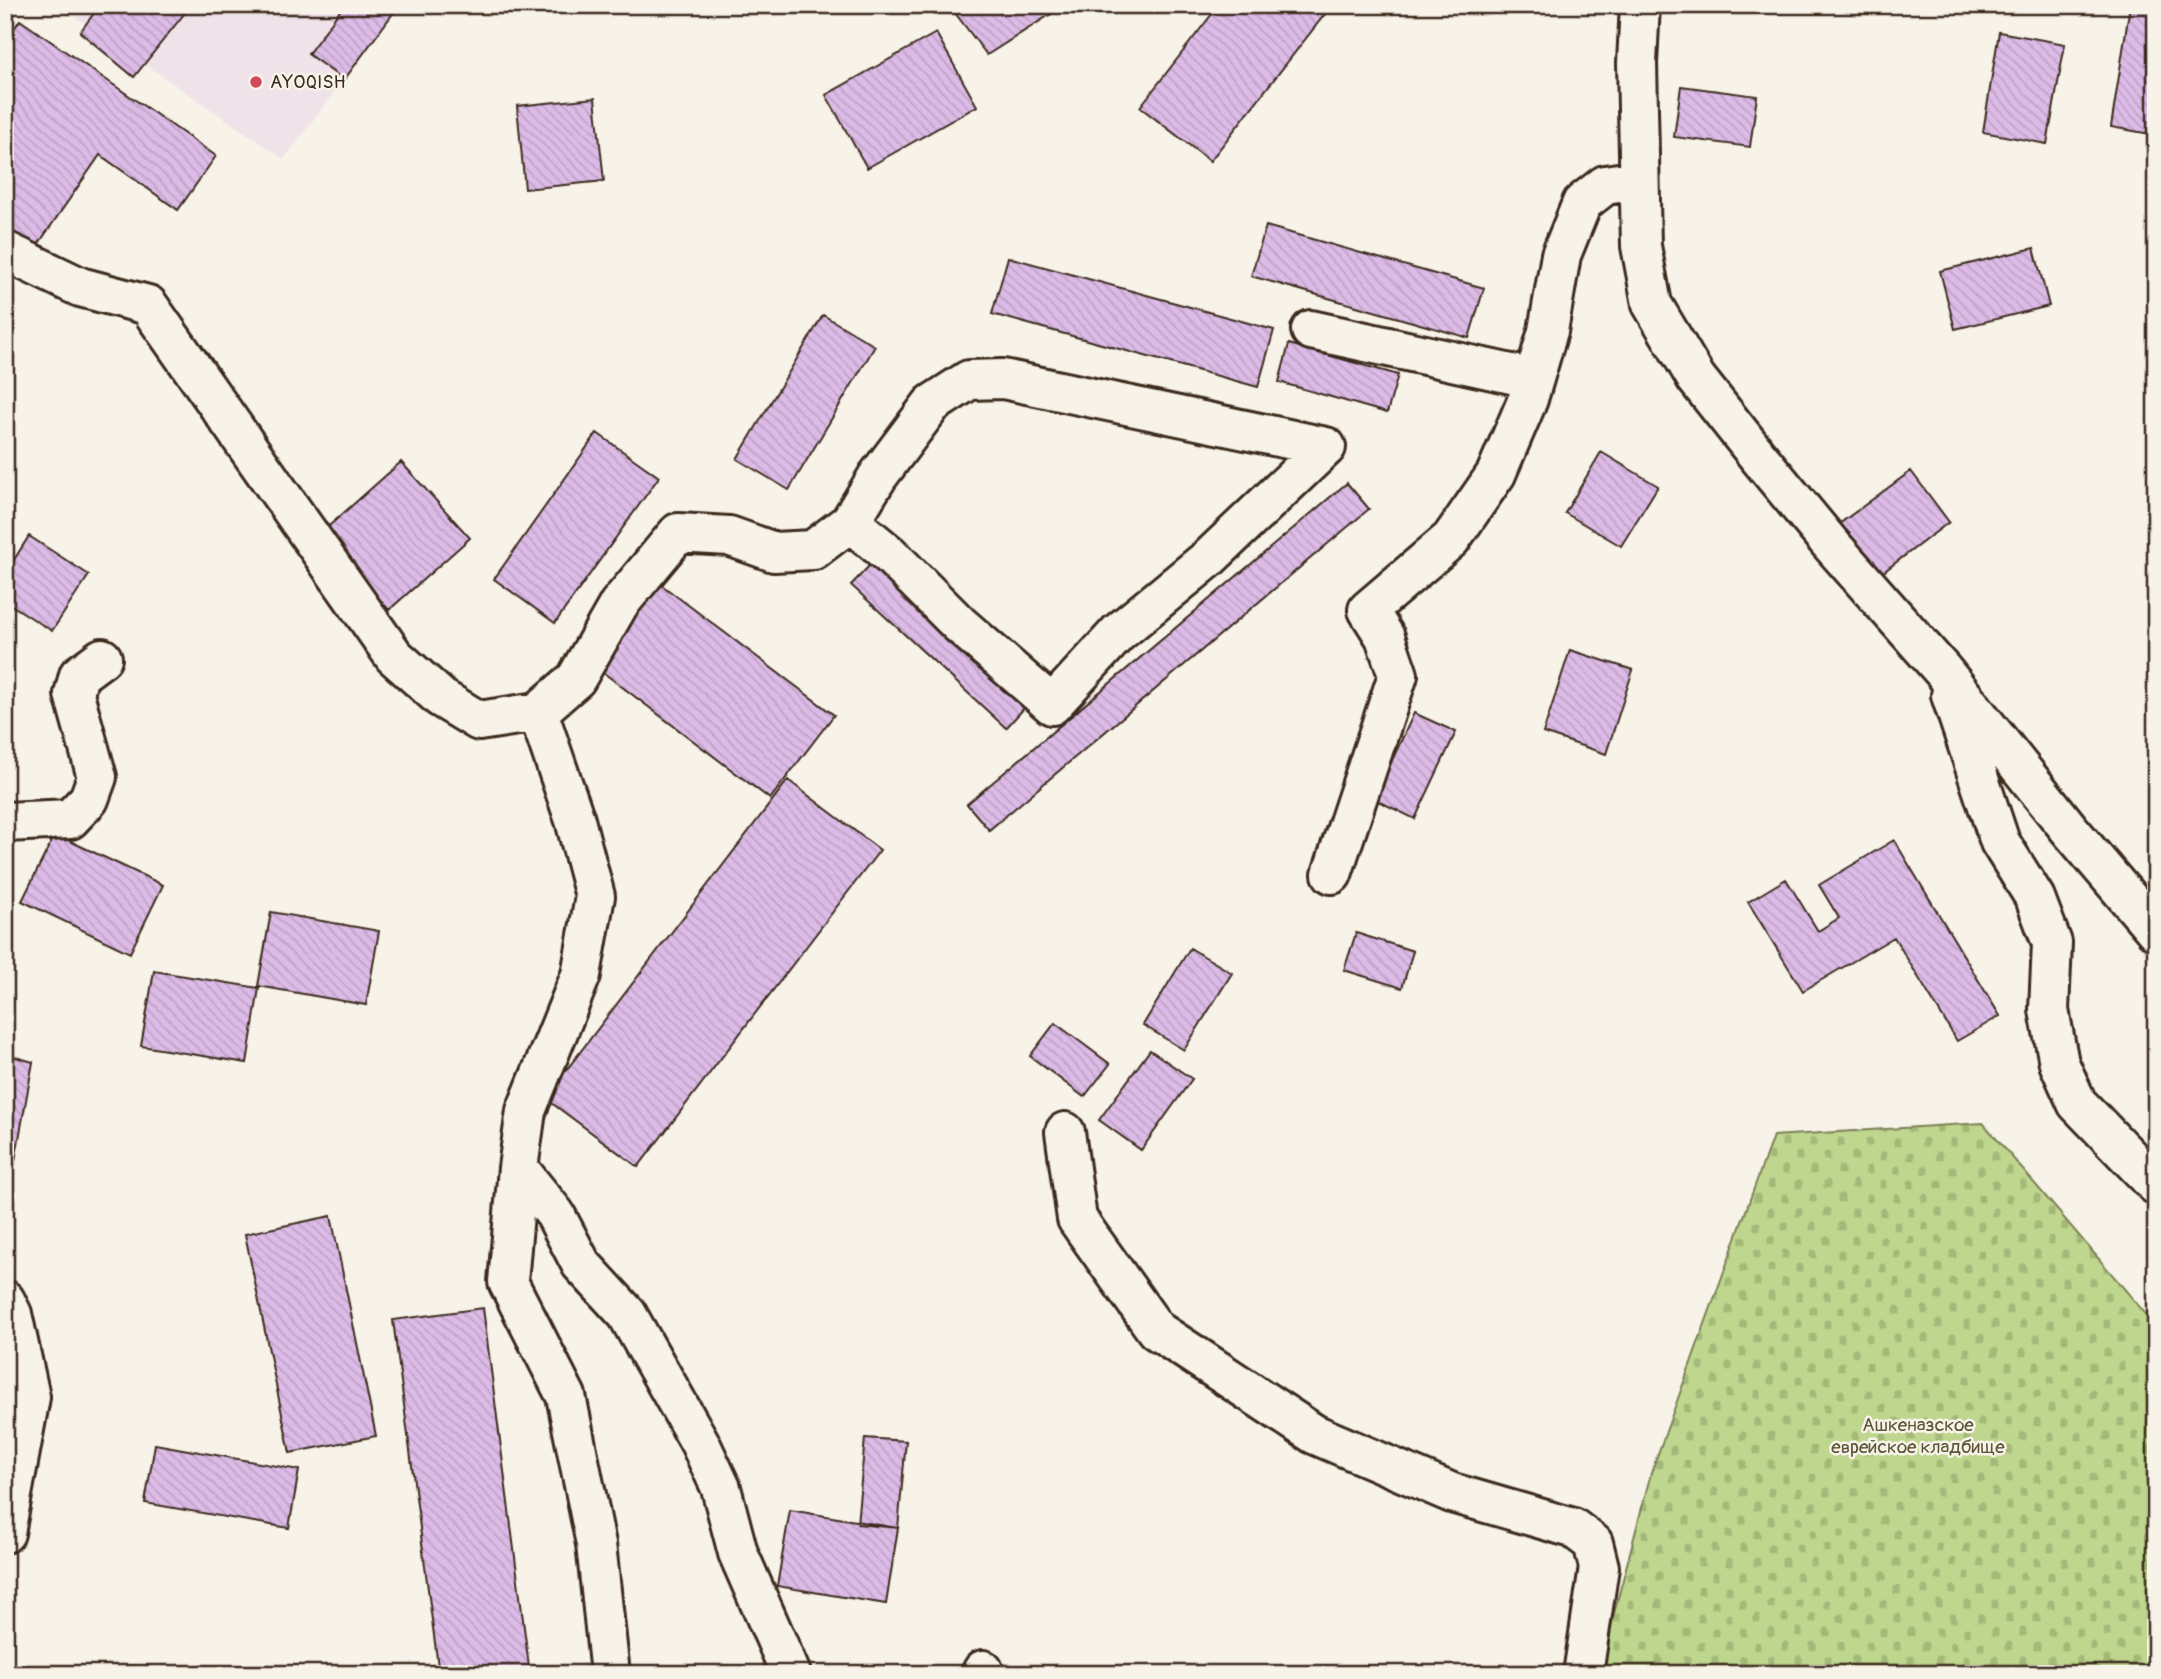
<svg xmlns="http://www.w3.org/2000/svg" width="2161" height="1679" font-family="Pangolin,sans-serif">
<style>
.built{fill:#efe2e8}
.cemetery{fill:url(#cemetery-stones);stroke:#7c8056;stroke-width:2}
.building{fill:url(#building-back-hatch);stroke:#3b2a1e;stroke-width:2}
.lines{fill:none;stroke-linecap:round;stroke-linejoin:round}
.minor-casing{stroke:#3b2a1e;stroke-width:44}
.minor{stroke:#f7f3e8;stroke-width:38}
.poi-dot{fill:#d1495b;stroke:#f7f3e8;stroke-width:2.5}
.labels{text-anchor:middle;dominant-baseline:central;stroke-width:5;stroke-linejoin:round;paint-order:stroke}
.poi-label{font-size:19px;fill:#3b2a1e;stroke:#f7f3e8;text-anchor:start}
.park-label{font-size:19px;fill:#5c553a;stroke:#f7f3e8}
</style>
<defs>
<pattern id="cemetery-stones" width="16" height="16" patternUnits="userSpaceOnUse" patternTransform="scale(1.75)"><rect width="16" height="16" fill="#bed68d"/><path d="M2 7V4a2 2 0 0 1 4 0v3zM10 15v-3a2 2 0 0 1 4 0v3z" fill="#a4b879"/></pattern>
<pattern id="building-back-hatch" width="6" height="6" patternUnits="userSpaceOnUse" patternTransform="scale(1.75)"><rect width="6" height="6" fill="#dcbbe7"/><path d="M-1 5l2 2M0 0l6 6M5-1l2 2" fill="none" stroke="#bea1c6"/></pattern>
</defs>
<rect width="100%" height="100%" fill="#f7f3e8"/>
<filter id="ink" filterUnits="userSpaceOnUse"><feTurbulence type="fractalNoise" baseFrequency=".0143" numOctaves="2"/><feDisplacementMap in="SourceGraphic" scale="14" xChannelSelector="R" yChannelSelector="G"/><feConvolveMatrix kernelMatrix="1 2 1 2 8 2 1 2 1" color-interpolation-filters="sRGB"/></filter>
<g filter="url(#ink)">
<path class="built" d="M58 5H399L284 159Z"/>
<path class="cemetery" d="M1983 1123 2156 1326V1674H1598L1651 1473 1773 1136Z"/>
<path class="building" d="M100 5H191L134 77 80 32Z
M344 5H399L344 80 308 54Z
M949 5H1065L987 55Z
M1219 5H1332L1210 161 1140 107Z
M2130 5 2156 8V135L2111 127Z
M20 20 216 156 178 210 100 155 30 256 5 239V42Z
M1999 32 2065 44 2047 144 1983 132Z
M936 33 977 106 867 168 826 95Z
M1681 86 1757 96 1750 147 1674 137Z
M595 98 604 181 525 189 517 106Z
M1266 226 1484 288 1469 338 1251 276Z
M2034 248 2049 306 1955 329 1940 271Z
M1008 257 1274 330 1258 387 992 314Z
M823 315 875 346 789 490 737 459Z
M1289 344 1398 375 1387 413 1279 382Z
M597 433 659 477 555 623 494 579Z
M1601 452 1658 486 1621 546 1565 513Z
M401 462 470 538 389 610 321 533Z
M1911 471 1949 522 1874 579 1835 527Z
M1347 483 1369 509 989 830 967 804Z
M29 536 89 575 52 631 5 601V574Z
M872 563 1026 706 1006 728 851 585Z
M655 580 834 715 770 799 592 664Z
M1570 650 1633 670 1606 754 1543 733Z
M1414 713 1456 732 1415 819 1374 799Z
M788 780 880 850 638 1167 545 1098Z
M55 834 163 885 130 953 22 901Z
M1894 840 2000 1016 1957 1041 1894 937 1803 991 1748 902 1786 879 1818 931 1839 918 1819 885Z
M271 912 379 931 366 1005 258 986Z
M1356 933 1413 951 1402 988 1344 970Z
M1190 948 1232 973 1184 1050 1143 1025Z
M154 971 259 988 247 1063 141 1046Z
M1055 1023 1110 1064 1084 1097 1030 1056Z
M1150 1050 1192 1079 1141 1150 1099 1120Z
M5 1054 33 1062 10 1188 5 1186Z
M331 1216 376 1436 290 1453 245 1234Z
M483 1308 530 1674H439L393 1320Z
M865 1438 906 1441 898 1528 857 1524Z
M155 1444 299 1470 289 1528 145 1503Z
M790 1510 898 1528 886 1604 777 1586Z"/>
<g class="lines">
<defs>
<path id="minor" d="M1640 5 1637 63 1641 246 1652 304 1696 378 1757 455 1829 542 1943 671 2070 830 2156 931
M5 251 80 287 148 305 394 656 441 698 479 721 538 712 576 679 619 604 678 533 729 536 774 552 813 550 850 522 878 476 932 404 969 380 1003 379 1326 447 1209 558 1118 633 1052 705 959 624 890 555 850 522
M1311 330 1534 379
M1951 695 2000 842 2035 898 2052 943 2049 1010 2059 1063 2077 1103 2156 1185
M538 712 575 820 595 896 581 975 526 1111 518 1168 555 1214 581 1264 627 1314 700 1443 721 1488 738 1553 791 1674
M5 822 70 819 89 799 97 777 74 694 79 675 102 658
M1332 874 1398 675 1385 637 1368 610 1451 539 1496 474 1528 399 1548 331 1561 255 1582 203 1605 185 1639 180
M1065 1132 1077 1219 1156 1330 1314 1434 1452 1493 1573 1528 1593 1543 1599 1567 1583 1674
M518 1168 508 1282 566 1396 596 1544 610 1674
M5 1300 12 1314 30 1397 5 1533
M981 1674 983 1670"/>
</defs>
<use href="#minor" class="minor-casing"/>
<use href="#minor" class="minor"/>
</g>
</g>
<circle class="poi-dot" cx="256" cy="82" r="7"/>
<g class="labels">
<g class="poi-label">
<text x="270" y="82">AYOQISH</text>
</g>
<g class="park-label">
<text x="1918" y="1425">Ашкеназское<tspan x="1918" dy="22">еврейское кладбище</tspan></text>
</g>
</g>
<rect width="2161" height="1679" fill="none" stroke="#f7f3e8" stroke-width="28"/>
<rect x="14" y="14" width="2133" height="1651" fill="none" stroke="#3b2a1e" stroke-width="2.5" filter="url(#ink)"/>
</svg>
